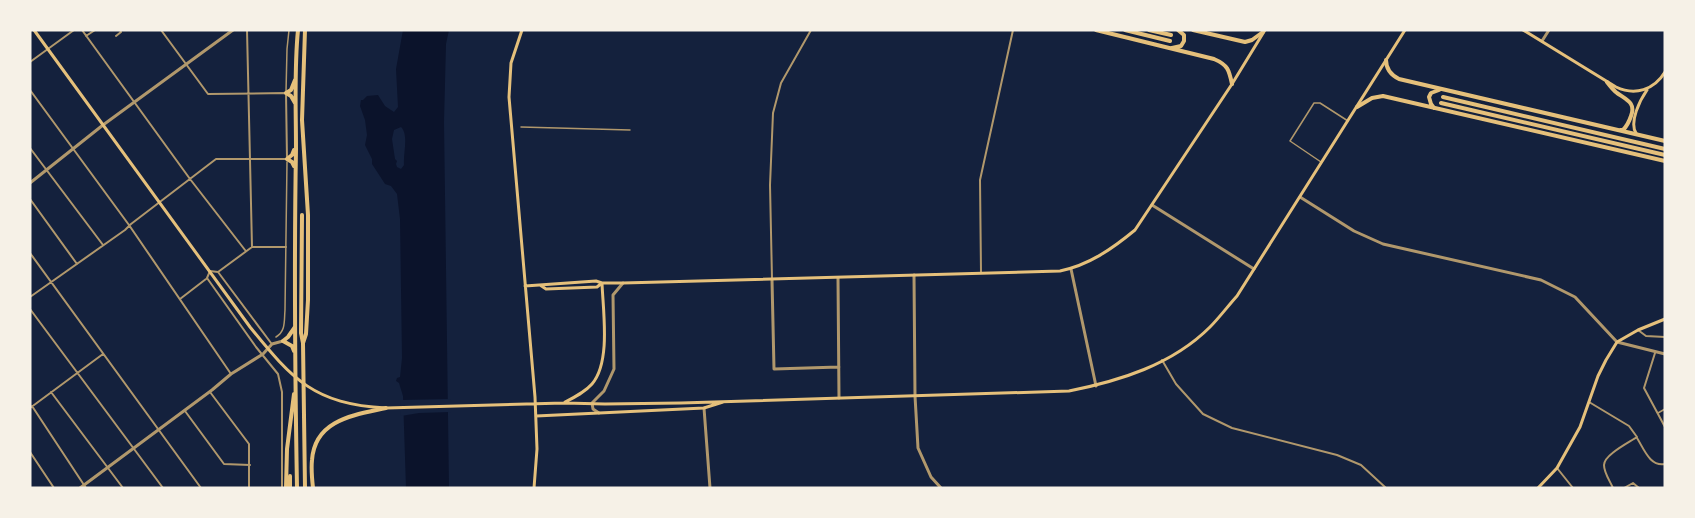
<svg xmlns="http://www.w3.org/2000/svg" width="1695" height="518" font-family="'Nunito Sans',sans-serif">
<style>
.water{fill:#0b132b;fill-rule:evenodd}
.pier{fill:#14213d}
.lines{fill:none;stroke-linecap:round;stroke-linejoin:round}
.service{stroke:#b1986c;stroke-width:1.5}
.pedestrian{stroke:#b1986c;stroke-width:1.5}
.minor{stroke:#b1986c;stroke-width:2}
.tertiary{stroke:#b1986c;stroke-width:3}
.secondary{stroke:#e5c07b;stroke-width:3}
.primary{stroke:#e5c07b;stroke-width:4}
.trunk{stroke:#e5c07b;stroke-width:4}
</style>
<rect width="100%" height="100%" fill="#14213d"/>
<path class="water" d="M403 30H449L446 44 444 122 449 488H406L403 396 399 383 396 381 397 378 400 377 402 358 400 219 397 194 391 186 385 184 372 164V159L365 145 367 135 365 120 360 106 361 100H363L367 96 378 95 385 106 394 112 398 107 396 69ZM401 127C409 135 403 153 404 165L401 169 397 167 396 164 397 161 395 159 392 139 394 130Z"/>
<path class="pier" d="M451 399V412L419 413 401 416 400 400Z"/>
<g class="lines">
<path class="service" d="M1321 162 1290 141 1314 103H1320L1348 121
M1658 413 1665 409"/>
<path class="pedestrian" d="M286 92 287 49 289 30
M521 127 630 130
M276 337C286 331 284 321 285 310L287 162"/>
<path class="minor" d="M82 30 190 179 245 250
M247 30 252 247
M86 36 95 30
M116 36 121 32 120 30
M30 62 74 30
M30 90 129 225 231 374
M30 148 103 245
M30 199 77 264
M30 253 201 488
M218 272 252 247H286
M981 272 980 180 1013 30
M772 279 770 185 773 113 781 83 811 30
M30 297 125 230 131 224 216 159H287L286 93 208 94 161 30
M180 299 206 279
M30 309 163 488
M1638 330 1646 336 1665 337
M271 343 218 272 210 271 207 278 256 347 278 374 282 392V488
M1655 353 1644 388 1665 427
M1162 360 1176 384 1203 414 1232 428 1337 455 1361 465 1386 488
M51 392 123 488
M210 392 249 444V488
M1589 402 1629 426 1637 437C1628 443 1604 455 1604 465 1604 473 1610 481 1613 488
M32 406 86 488
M30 408 103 354
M185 411 224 464 250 465
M1637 438C1644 449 1650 467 1665 464
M30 452 54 488
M1557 468 1573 488
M1624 488 1633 483 1639 488"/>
<path class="tertiary" d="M1542 41 1549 30
M30 183 103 125 233 30
M1300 197 1354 231 1383 244 1541 280 1575 297 1617 342 1665 354
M1152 205 1254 269
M1071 269 1096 386
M914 275 915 396 918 448 931 477 941 488
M838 278 839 398
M772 280 774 369 839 367
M704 408 710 488
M599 413 593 409 592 403 604 391 614 369 613 295 623 283
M80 488 212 390 231 374 263 354 272 344 283 341"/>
<path class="secondary" d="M34 30 250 327C293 380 314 404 386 408L564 403 605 404 681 403 1069 391C1119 381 1172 365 1210 327 1219 318 1228 306 1237 296L1405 30
M522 30 511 63 509 97 535 397 537 449 534 488
M1523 30 1616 87C1635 96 1654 90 1665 72
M1636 133C1629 122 1640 100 1647 90
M540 285 546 289 597 287 602 283
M525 286 596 281 602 283H623L1060 271C1089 265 1112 249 1135 230L1232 84 1265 30
M565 402C575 397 585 392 592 384 611 362 603 311 602 283
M536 416 704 408 723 402
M1538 488 1557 468 1580 427 1598 376 1606 360 1617 342 1638 330 1665 319"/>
<path class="primary" d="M1096 30 1214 59C1228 65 1229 70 1232 84
M1125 30 1170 41
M1149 30 1171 35
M1193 30 1245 42 1252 40 1263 32
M1172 48 1181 46 1184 41V35L1178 30
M1386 60C1386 69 1391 75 1399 79L1665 141
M1607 82C1610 86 1613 90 1617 93 1627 100 1636 103 1631 116 1629 122 1627 126 1623 130H1620
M1443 97 1665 149
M295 103 291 96 286 93 291 90 295 80
M1441 103 1665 155
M1357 107 1372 98 1383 96 1665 161
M1434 108 1431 104 1429 97 1431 93 1439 90
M294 166 292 162 287 159 292 155 294 150
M294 351 292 346 283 341 288 337 295 327
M286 488 287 449 294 394
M297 488C295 375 294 262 296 149 296 109 294 70 298 30
M305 488 303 343 306 334 308 300V215L302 120 305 30
M313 488C312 479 311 469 312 460 315 419 355 415 386 408"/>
<path class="trunk" d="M302 215 301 333 303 343
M290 476V488"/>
</g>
<rect width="1695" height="518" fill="none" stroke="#f6f1e7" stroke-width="63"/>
</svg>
